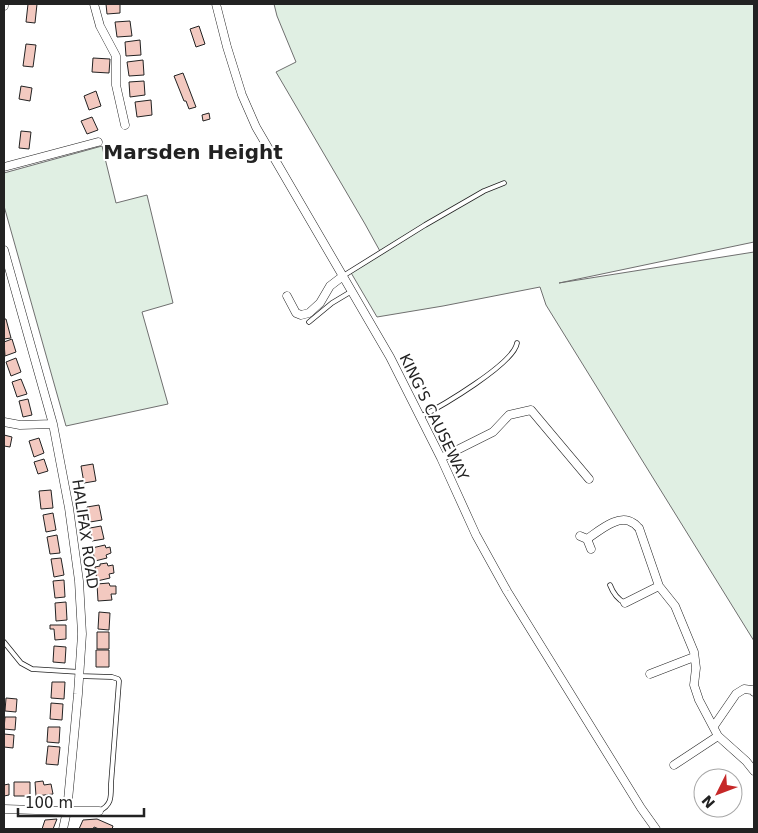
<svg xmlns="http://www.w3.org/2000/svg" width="758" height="833" font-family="'DejaVu Sans',sans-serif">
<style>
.green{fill:#e0efe3;stroke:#6f6f6f}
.building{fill:#f3c9c0;stroke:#222}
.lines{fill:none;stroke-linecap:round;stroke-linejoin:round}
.service-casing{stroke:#222;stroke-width:5.5}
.minor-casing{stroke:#222;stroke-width:9}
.service{stroke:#fff;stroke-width:4}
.minor{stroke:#fff;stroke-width:8}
.labels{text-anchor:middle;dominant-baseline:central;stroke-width:4;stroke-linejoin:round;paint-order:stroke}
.street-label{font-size:15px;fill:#222;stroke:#fff}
.district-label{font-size:20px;font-weight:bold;fill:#222;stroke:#fff}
</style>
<rect width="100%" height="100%" fill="#fff"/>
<path class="green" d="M274 4H754V242L559 283 754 252V641L546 305 540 287 443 306 377 317 350 271 381 253 365 224 276 72 296 62 277 16Z
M102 146 116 203 147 195 173 303 142 312 168 404 66 426 4 206V173Z"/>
<path class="building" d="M28 4H37L35 23 26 22Z
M106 4H120V13L107 14Z
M130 21 132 36 117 37 115 22Z
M199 26 205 44 196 47 190 29Z
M140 40 141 55 126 56 125 42Z
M26 44 36 45 33 67 23 66Z
M93 58 110 59 109 73 92 72Z
M143 60 144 75 129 76 127 62Z
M183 73 196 107 189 109 186 101H184L174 76Z
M144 81 145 95 130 97 129 82Z
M21 86 32 88 30 101 19 99Z
M96 91 101 106 89 110 84 96Z
M151 100 152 115 137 117 135 102Z
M209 113 210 119 203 121 202 115Z
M92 117 98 130 87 134 81 121Z
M21 131 31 132 29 149 19 148Z
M4 319H6L11 338 4 339Z
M12 339 16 352 5 356 4 342Z
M16 358 21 372 11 376 6 362Z
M21 379 27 394 17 397 12 382Z
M28 399 32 415 23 417 19 401Z
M4 435 12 437 10 447 4 446Z
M39 438 44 453 34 457 29 441Z
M44 459 48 471 38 474 34 462Z
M93 464 96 481 84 483 81 466Z
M51 490 53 508 41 509 39 491Z
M99 505 102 520 90 522 87 507Z
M53 513 56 530 46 532 43 515Z
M101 526 104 539 92 541 90 528Z
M57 535 60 553 50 554 47 537Z
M105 545 106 548 110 547 111 553 106 555 107 558 95 561 92 548Z
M61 558 64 575 54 577 51 559Z
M107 563 108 566 113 565 114 573 109 574 110 578 97 581 95 567 100 566V564Z
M64 580 65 597 55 598 53 581Z
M109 583 110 586H116V594H111L112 600 98 601 97 584Z
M66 602 67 620 56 621 55 603Z
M99 612 110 613 109 630 98 629Z
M50 625H66V639L55 640 54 629H50Z
M97 632H109V649H97Z
M54 646 66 647 65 663 53 662Z
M96 650H109V667H96Z
M52 682H65L64 699 51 698Z
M6 698 17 699 16 712 5 711Z
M51 703 63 704 62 720 50 719Z
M5 717H16L15 730 4 729Z
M48 727H60L59 743 47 742Z
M4 734 14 735 13 748 4 747Z
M48 746 60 747 58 765 46 764Z
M43 781 44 785 51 784 53 794 36 796 35 782Z
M14 782H30V796H14Z
M9 784V795L4 796V785Z
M57 819 53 829H42L45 820Z
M97 819 113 826 112 829H99L94 827 93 829H79L83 820Z"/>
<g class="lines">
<defs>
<path id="service" d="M343 276 425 225 484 191 504 183
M309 322 332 303 352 291
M420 417C440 407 514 364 517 343
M610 585C613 593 617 599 625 603
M4 642 21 663 32 669 80 672
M79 676 112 677 118 679 119 681 111 784C111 797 112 805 99 811"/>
<path id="minor" d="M94 4 100 26 116 56V85L125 125
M216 4 227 47 242 95 256 127 390 357 441 458 476 535 507 591 641 808 656 829
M4 6V4
M4 167 98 142
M4 250 53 424 69 508 79 581 82 634 78 694 67 811 63 829
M287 296 296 313 301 315 309 313 320 303 330 286 343 276
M4 422 20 425 53 424
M441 458 493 432 509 415 531 410 589 479
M580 536 587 539 591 549
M587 539C599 531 619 513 633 523 636 524 637 527 639 528L659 586 675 606 694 652 696 668 694 685 699 700 718 736 746 761 754 771
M625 603 659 586
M650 674 694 657
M714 726 736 694 744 689 752 690 754 692
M674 765 718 736
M4 809 67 811H99"/>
</defs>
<use href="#service" class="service-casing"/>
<use href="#minor" class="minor-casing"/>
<use href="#service" class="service"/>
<use href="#minor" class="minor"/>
</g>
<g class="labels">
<g class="street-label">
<text transform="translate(434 417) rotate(64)">KING'S CAUSEWAY</text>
<text transform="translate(85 534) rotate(82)">HALIFAX ROAD</text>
</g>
<g class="district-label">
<text x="193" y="152">Marsden Height</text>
</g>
</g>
<rect width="758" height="833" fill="none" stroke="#222222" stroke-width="10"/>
<g transform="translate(718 793) rotate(228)"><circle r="24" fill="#ffffff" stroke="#a7a7a7"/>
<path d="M0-4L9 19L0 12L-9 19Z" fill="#c62828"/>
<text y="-8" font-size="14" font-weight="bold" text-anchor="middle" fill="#222222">N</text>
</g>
<path d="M18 808v8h126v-8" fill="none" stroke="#222222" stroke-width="2.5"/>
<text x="25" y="808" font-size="15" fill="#222222" stroke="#ffffff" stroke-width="4" paint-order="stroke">100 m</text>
</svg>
